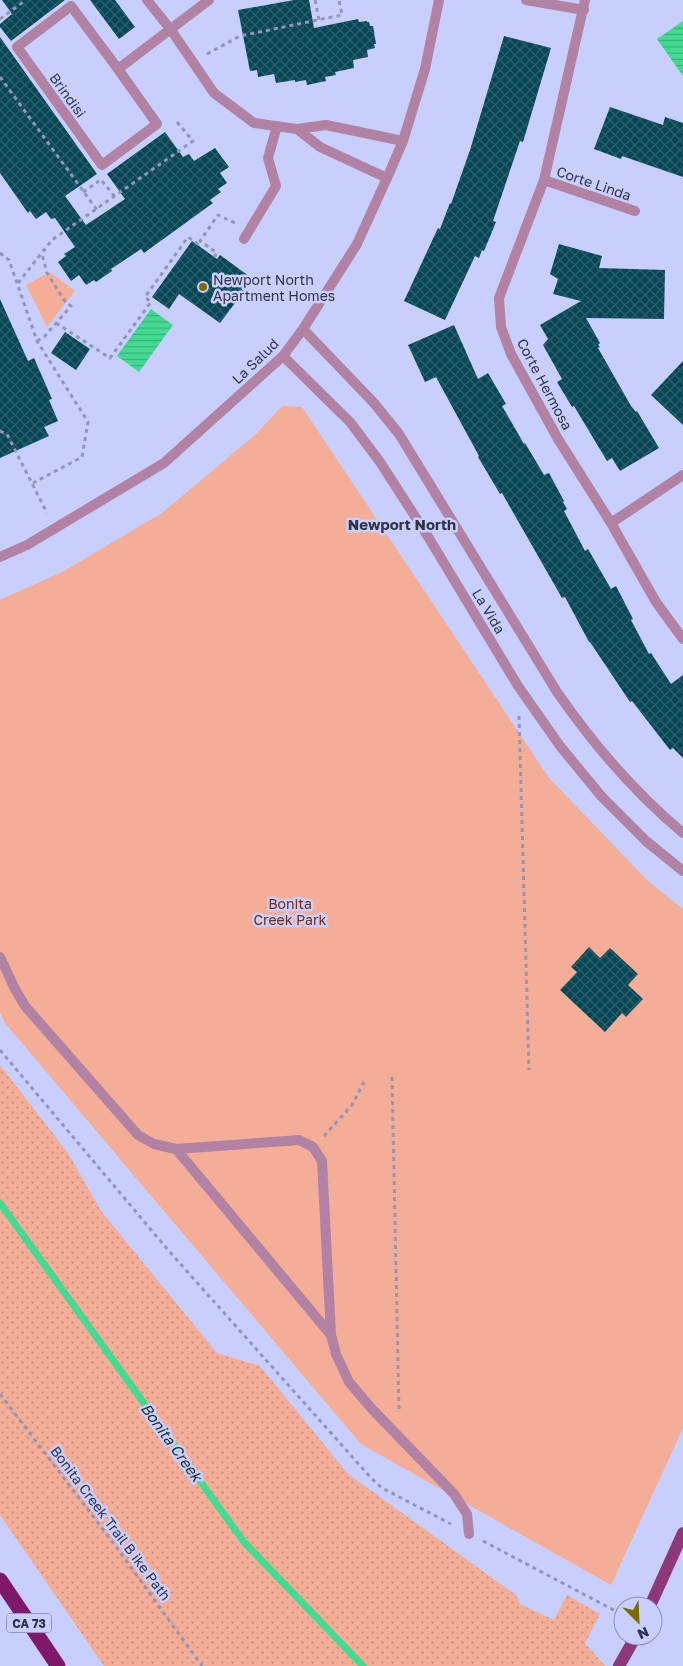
<svg xmlns="http://www.w3.org/2000/svg" width="683" height="1666" font-family="'Golos Text',sans-serif">
<style>
.grass{fill:url(#grass-dots)}
.green{fill:#f4ad96}
.water{fill:url(#water-rules)}
.lines{fill:none;stroke-linecap:round;stroke-linejoin:round}
.stream{stroke:#44da92;stroke-width:7}
.building{fill:url(#building-cross-hatch)}
.path{stroke:#9196b9;stroke-width:3;stroke-dasharray:4 4;stroke-linecap:butt}
.service{stroke:#b182a3;stroke-width:10}
.minor{stroke:#b182a3;stroke-width:10}
.tertiary{stroke:#b182a3;stroke-width:10}
.primary{stroke:#8d3979;stroke-width:12}
.motorway{stroke:#7f176a;stroke-width:15}
.poi-dot{fill:#7c6b04;stroke:#c8cffc;stroke-width:2}
.labels{text-anchor:middle;dominant-baseline:central;stroke-width:5;stroke-linejoin:round;paint-order:stroke}
.shield{fill:#c8cffc;stroke:#5f627d;stroke-width:1}
.shield-label{font-size:12px;font-weight:bold;fill:#323446}
.street-label{font-size:14px;fill:#323446;stroke:#c8cffc}
.poi-label{font-size:14px;fill:#323446;stroke:#c8cffc;text-anchor:start}
.park-label{font-size:14px;fill:#782a0f;stroke:#c8cffc}
.neighbourhood-label{font-size:15px;font-weight:bold;fill:#323446;stroke:#c8cffc}
.water-label{font-size:15px;font-style:italic;fill:#182f22;stroke:#c8cffc}
</style>
<defs>
<pattern id="grass-dots" width="8" height="8" patternUnits="userSpaceOnUse" patternTransform="scale(1.25)"><rect width="8" height="8" fill="#f4ad96"/><path d="M2 2h.1M6 6h.1" fill="none" stroke="#c68e7c" stroke-width="1.8" stroke-linecap="round"/></pattern>
<pattern id="water-rules" width="6" height="5" patternUnits="userSpaceOnUse" patternTransform="scale(1.25)"><rect width="6" height="5" fill="#44da92"/><path d="M0 2.5h6" fill="none" stroke="#39b279"/></pattern>
<pattern id="building-cross-hatch" width="8" height="8" patternUnits="userSpaceOnUse" patternTransform="scale(1.25)"><rect width="8" height="8" fill="#074655"/><path d="M0 0l8 8M0 8l8-8" fill="none" stroke="#2c5f6c"/></pattern>
</defs>
<rect width="100%" height="100%" fill="#c8cffc"/>
<path class="grass" d="M0 1065 68 1153 101 1211 217 1353 260 1366 348 1474 516 1595 520 1604 554 1620 567 1595 600 1614 585 1643 605 1666H104L0 1515Z"/>
<path class="green" d="M50 272 75 291 47 327 26 285Z
M282 406 302 407 549 778 648 881 683 909V1428L611 1585 361 1444 5 1023 0 1012V600L64 571 162 513 255 435Z"/>
<path class="water" d="M683 21V76L657 39Z
M151 309 173 325 139 372 117 356Z"/>
<g class="lines">
<path class="stream" d="M0 1203 244 1542 363 1666"/>
</g>
<path class="building" d="M2 0H65L11 41 0 27V24L12 14Z
M90 0H115L135 27 119 39Z
M294 0H309L314 28 358 19 359 22 367 21V22H369L370 26H373L376 44H374L375 48 367 50 368 57 353 60 354 68 335 72 336 75 325 77 326 81 307 85 306 80 295 82V80L276 83 274 74 258 77 257 70 250 71 238 10Z
M504 36 551 48 523 142 520 141 493 221 496 222 484 251 482 250 479 258 475 256 445 320 404 301 438 228 440 229 450 203 451 204 470 150Z
M0 37 97 174 65 196 86 225 125 199 107 174 165 132 183 157 189 154 194 161 215 148 229 167 220 173 227 183 218 189 221 192 210 200 213 203 144 253 141 249 111 269 112 271 96 282 94 280 86 285 79 275 71 281 58 262 66 256 64 254 75 247 55 218 51 219 46 212 36 219 30 211 28 213 0 173Z
M610 107 663 125 665 117 683 123V177L622 156 621 159 594 149Z
M192 241 217 259 220 255 253 279 220 323 179 294 169 309 152 297Z
M559 244 602 256 599 268 665 270 664 319 586 318 600 343 598 345 600 347 598 348 631 406 636 412 637 411 659 448 620 471 612 458 607 461 574 406 572 407 557 382 562 379 543 345 548 339 540 325 581 301 553 294 558 279 550 274Z
M0 299 28 361 34 358 52 399 49 400 58 421 44 427 49 436 0 458Z
M454 325 478 379 488 373 506 404 502 406 524 444 525 443 544 475 549 473 564 501 563 502 567 509 564 511 585 551 588 549 611 589 616 586 633 619 631 620 649 654 651 653 671 684 683 675V758L673 748 670 750 632 701 630 702 590 642H589L565 597 562 598 502 493 500 494 478 457 479 456 436 377 425 382 408 345Z
M65 332 90 349 76 370 51 353Z
M683 361V425L651 395Z
M589 947 600 958 610 948 638 974 628 985 643 999 626 1017 622 1013 605 1032 560 990 577 972 571 967Z"/>
<g class="lines">
<path class="path" d="M315 0 319 20
M0 19 26 0
M207 54 240 36 342 15 339 0
M0 77 97 210
M102 181 115 197
M83 192 99 181
M0 253 9 260 37 341 88 422 82 457 33 483
M214 257 217 253 200 241 218 215 235 223
M18 283 52 240 193 141 178 123H173
M56 323 110 358 151 302 145 297 188 237 198 244 200 241
M37 341 44 337 71 306 66 303 47 273 42 254
M0 431 7 434 47 513
M519 716 529 1070
M0 1050 168 1250 372 1479 382 1488 451 1524
M392 1077 399 1413
M324 1136 352 1105 366 1078
M0 1394 117 1548 202 1666
M483 1541 623 1615"/>
<path class="service" d="M147 0 171 30 214 93 254 123 297 129 326 125 403 141
M585 0 544 180 499 298 501 327 511 354 558 439 611 523 656 602 683 639
M118 69 157 124 102 165 17 47 71 6 118 69 209 0
M297 129 320 147 387 178
M544 180 635 211
M244 239 276 186 268 158 277 126
M611 523 683 475
M0 957 15 989 25 1006 138 1135 154 1144 176 1149 331 1335 322 1161 313 1147 299 1140 176 1149
M331 1335 336 1354 349 1382 372 1409 454 1494 467 1514 469 1534"/>
<path class="minor" d="M526 0 584 10"/>
<path class="tertiary" d="M303 329 374 403 399 434 557 692C593 744 634 792 683 833
M283 356 350 422 380 462 427 535 518 686 560 746 602 797 646 841 683 871
M0 557 27 545 164 463 283 356 303 329 357 244 387 178 403 141 425 69 439 0"/>
<path class="primary" d="M650 1606 683 1533
M619 1666 636 1636"/>
<path class="motorway" d="M0 1580 58 1666"/>
</g>
<circle class="poi-dot" cx="203" cy="287" r="5"/>
<g class="labels">
<rect class="shield" x="6.5" y="1613.5" width="45" height="19" rx="4"/>
<g class="shield-label">
<text x="29" y="1623">CA 73</text>
</g>
<g class="street-label">
<text transform="translate(68 95) rotate(54)">Brindisi</text>
<text transform="translate(594 183) rotate(19)">Corte Linda</text>
<text transform="translate(255 361) rotate(-44)">La Salud</text>
<text transform="translate(545 384) rotate(62)">Corte Hermosa</text>
<text transform="translate(489 611) rotate(59)">La Vida</text>
<text transform="translate(111 1523) rotate(53)">Bonita Creek Trail B ike Path</text>
</g>
<g class="poi-label">
<text x="213" y="279">Newport North<tspan x="213" dy="16">Apartment Homes</tspan></text>
</g>
<g class="park-label">
<text x="290" y="903">Bonita<tspan x="290" dy="16">Creek Park</tspan></text>
</g>
<g class="neighbourhood-label">
<text x="402" y="524">Newport North</text>
</g>
<g class="water-label">
<text transform="translate(172 1442) rotate(54)">Bonita Creek</text>
</g>
</g>
<g transform="translate(638 1621) rotate(156)"><circle r="24" fill="#c8cffc" stroke="#8c91b3"/>
<path d="M0-4L9 19L0 12L-9 19Z" fill="#7c6b04"/>
<text y="-8" font-size="14" font-weight="bold" text-anchor="middle" fill="#323446">N</text>
</g>
</svg>
